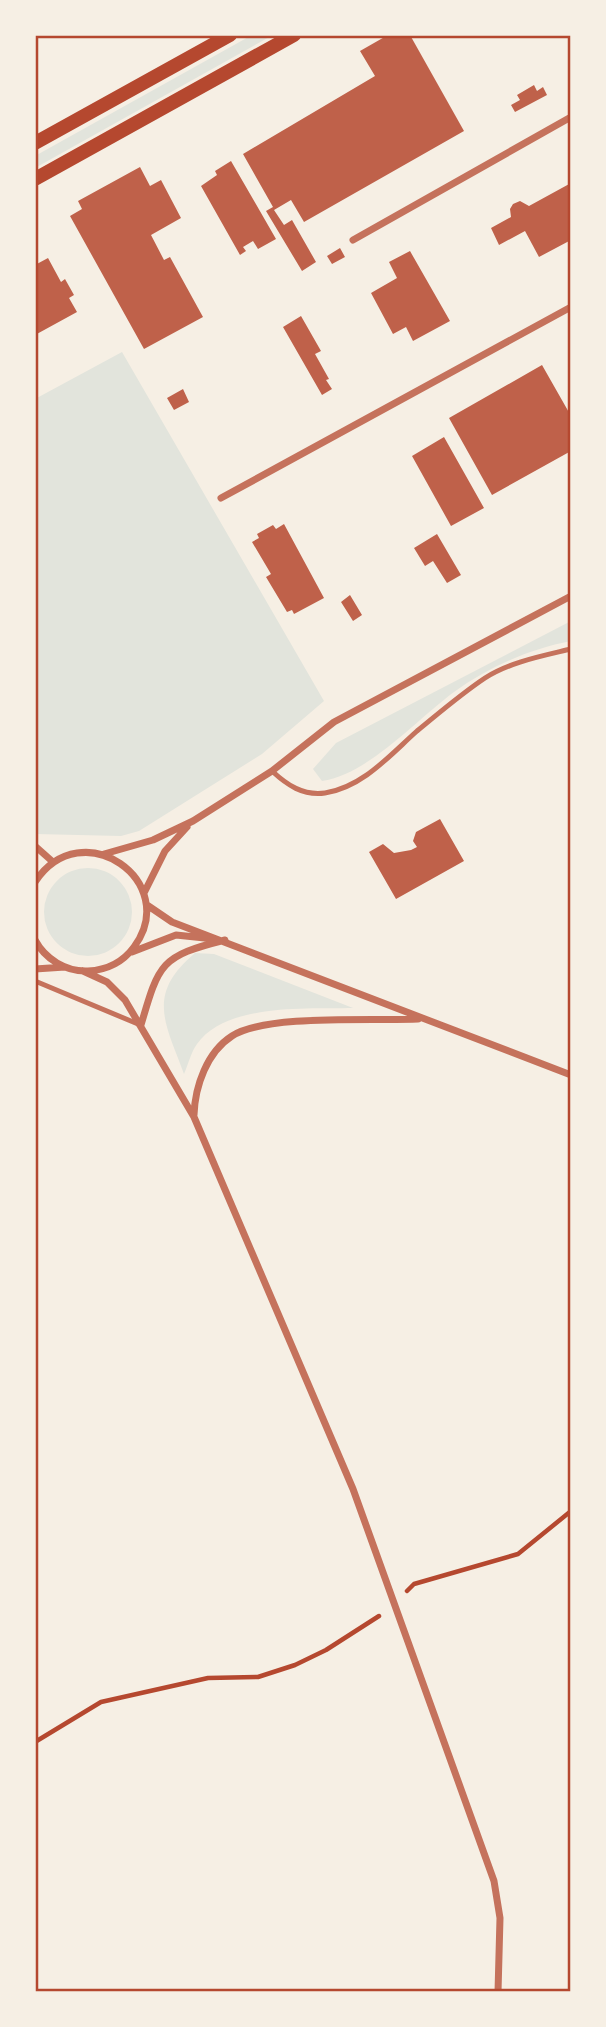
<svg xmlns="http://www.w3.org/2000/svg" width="606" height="2027" font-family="'Roboto Condensed',sans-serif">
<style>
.green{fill:#e2e4dc}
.building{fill:#bf614a}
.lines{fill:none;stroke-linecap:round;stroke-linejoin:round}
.path{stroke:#b5482f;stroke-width:4.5}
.service{stroke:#c5725c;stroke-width:5}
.minor{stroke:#c5725c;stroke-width:7}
.secondary{stroke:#b5482f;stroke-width:14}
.neatline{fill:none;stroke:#b5482f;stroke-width:2.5}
</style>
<rect width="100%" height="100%" fill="#f6efe4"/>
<path class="green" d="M252 35H273L35 168V156Z
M122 352 324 701 262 754 139 831 121 836 35 834V399Z
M571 621V641C529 649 489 667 454 692 416 720 369 774 322 781L313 769 336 743Z
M44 912a44 44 0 1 1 88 0a44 44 0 1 1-88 0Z
M195 953 214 954 353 1008C308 1009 226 1003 197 1044 191 1052 188 1065 184 1074 166 1024 145 995 195 953Z"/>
<path class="building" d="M388 35H410L464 131 304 222 291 200 274 210 284 225 292 220 316 262 302 271 266 211 273 207 243 154 375 76 360 51Z
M534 85 537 91 543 87 547 95 515 112 511 105 520 100 517 95Z
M231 161 276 239 258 249 253 241 243 247 246 251 240 255 201 186 217 175 215 171Z
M140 167 150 186 161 180 181 218 151 235 164 260 170 257 203 317 144 349 70 216 82 209 78 201Z
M571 183V240L539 257 525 231 499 245 491 228 511 217 510 209 513 204 520 201 529 206Z
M340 248 345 257 332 264 327 256Z
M410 251 450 321 413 341 406 327 393 334 371 293 397 278 389 262Z
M48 258 61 282 65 279 74 295 69 298 77 312 35 335V265Z
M301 316 321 351 315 354 329 379 326 380 332 389 322 395 283 327Z
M542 365 571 416V451L492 495 449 418Z
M183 389 189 402 174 410 167 398Z
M444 437 484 508 451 526 412 456Z
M284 524 324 598 294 614 292 610 287 612 266 577 271 574 252 542 259 538 257 534 273 525 276 529Z
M437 534 461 575 447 583 433 561 425 566 414 548Z
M350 595 362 615 353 621 341 602Z
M440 819 464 861 396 899 369 852 383 844 394 853 411 850 417 847 413 841 416 832Z"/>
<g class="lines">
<path class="path" d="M407 1591 414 1584 518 1554 571 1511
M35 1742 101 1702 208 1678 258 1677 295 1665 326 1650 379 1616"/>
<path class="service" d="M272 771C287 785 303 796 325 793 363 787 390 755 417 731 439 713 461 694 485 678 510 662 542 656 571 649
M35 981 138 1024"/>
<path class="minor" d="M353 240 571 117
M221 498 571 307
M35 846 53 862
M104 854 153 840 193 821 272 771 334 722 571 596
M35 882C82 811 182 882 134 947 123 962 107 970 88 971 66 972 45 959 35 940
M144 893 165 851 187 827
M147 905 172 922 571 1075
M132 952 176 935 214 939
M35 969 65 967
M83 971 107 982 125 1000 194 1117 353 1489 494 1881 500 1918 498 1992
M141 1025C159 963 161 956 225 940
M194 1115C195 1086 207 1052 232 1036 266 1014 375 1021 418 1019"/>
<path class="secondary" d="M35 143 230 35
M35 179 294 35"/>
</g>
<rect width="606" height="2027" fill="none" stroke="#f6efe4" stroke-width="74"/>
<rect x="37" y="37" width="532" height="1953" class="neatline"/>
</svg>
